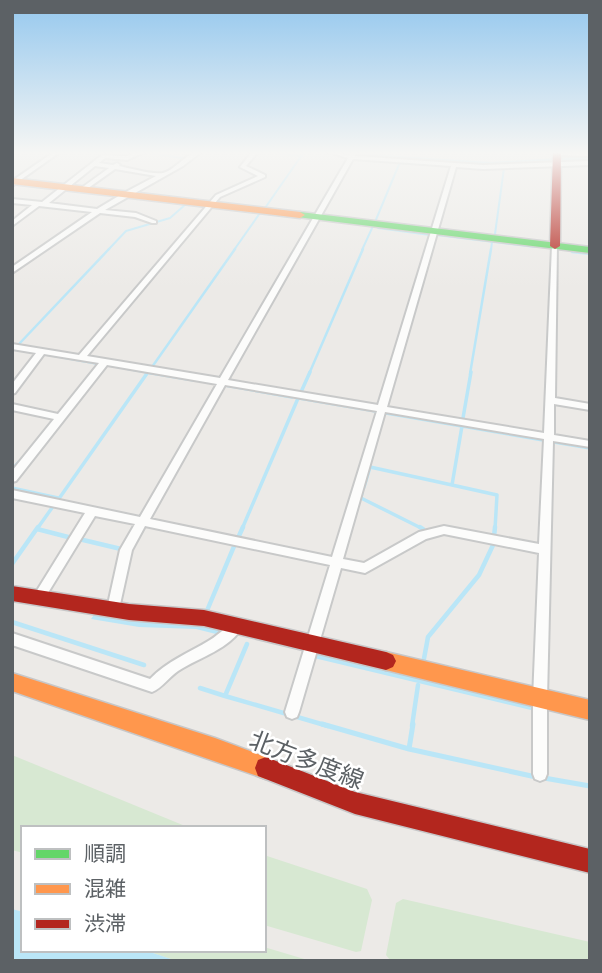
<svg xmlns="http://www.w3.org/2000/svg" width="602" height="973" font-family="Barlow,'Noto Sans JP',sans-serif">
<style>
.green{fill:#d7e8d2}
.water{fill:#bae6f7}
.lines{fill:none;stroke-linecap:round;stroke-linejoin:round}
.stream-far4{stroke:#bae6f7;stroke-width:2}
.stream-far3{stroke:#bae6f7;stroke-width:2.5}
.stream-far2{stroke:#bae6f7;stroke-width:3.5}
.stream-far1{stroke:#bae6f7;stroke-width:4.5}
.stream{stroke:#bae6f7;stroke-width:5}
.street-casing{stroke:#c8c9c9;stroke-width:4}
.fast-casing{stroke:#c7c7c8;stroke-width:3}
.slow-casing{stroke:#c7c7c8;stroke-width:3}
.jam-casing{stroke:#c7c7c8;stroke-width:3}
.street{fill:#fcfcfb;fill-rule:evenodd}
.fast{fill:#63d668;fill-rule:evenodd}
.slow{fill:#ff974d;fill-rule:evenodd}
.jam{fill:#b3261e;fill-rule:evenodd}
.labels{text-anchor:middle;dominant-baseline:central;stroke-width:5;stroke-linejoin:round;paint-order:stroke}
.near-street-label{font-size:24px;fill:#5c6165;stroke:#fff}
</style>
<rect width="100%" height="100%" fill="#eceae7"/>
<path class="green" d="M12 755 190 828H23V853L12 850Z
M264 855 367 889 372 900 361 951 356 952 264 925Z
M403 899 590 942V961L390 960 386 955 396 903Z
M264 947 311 961H177L144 950H264Z"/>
<path class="water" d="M335 152 491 162 590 156V161L491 166 363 157Z
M96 612 228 628 224 636 196 629 139 627 91 619Z
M318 650 534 703 535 711 314 658Z
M12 909 23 912V950H144L177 961H12Z"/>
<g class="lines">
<path class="stream-far4" d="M144 152 188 159
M267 152 302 156
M98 158 106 152
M182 167 201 152
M265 208 304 152
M375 222 400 162
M12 227 23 218
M378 228 430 235
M495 234 504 168
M436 235 535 247
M108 250 126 231 170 218 186 204
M234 250 260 213
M362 250 373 226
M491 250 492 242"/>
<path class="stream-far3" d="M572 252 590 254
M19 344 109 249
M44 354 99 364
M106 365 156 374
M152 367 235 249
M309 374 363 249
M470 374 491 249"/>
<path class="stream-far2" d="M146 372 194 380
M225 385 292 397
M301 392 310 372
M299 398 376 411
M386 413 543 440
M463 418 471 372
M462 426 452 485 497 495 495 529
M554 442 590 448
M12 470 19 462
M364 487 370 467 452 485
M12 488 58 498
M362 492 361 498 423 529
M58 500 148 372
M37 529 54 505
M242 529 299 396"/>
<path class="stream-far1" d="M420 527 423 529
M37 529 72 538
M494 537 495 527
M238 538 243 527
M79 539 121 549
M12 564 38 527
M206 613 235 544
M12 622 144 665
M423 664 428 637 479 575 494 543
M200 688 225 696 247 644
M225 696 328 726
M412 726 418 685"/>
<path class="stream" d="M322 724 409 749 536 777
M409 749 413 724
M544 778 590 786"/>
<defs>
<path id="street" d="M54 152H60L12 186V181Z
M138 152H145L127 160 105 158 99 163 113 165 117 163 120 165 119 166C129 168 153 175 163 173 176 170 187 151 201 152L183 166 105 210 136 213 156 221V223H152L135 217 100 213 12 273V267L92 212 39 206 12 226V221L32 205 12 203V199L42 202 102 155 126 156ZM95 166 109 168 80 189V191H84L115 169 156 176 122 194 97 209 49 203Z
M252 152H258L246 166 265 175V177L220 197 87 356 220 378 348 158 328 152 350 155 351 152H357L355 156 483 165 590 161V165L483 169 456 167 387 407 544 433 552 246 557 245 555 398 590 404V410L554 404V435L590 441V447L553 441 547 699V774L545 779 540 781 535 779 533 774V699L539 553 444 534 426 539 365 573 341 568 299 712 297 717 292 719 287 717 285 712 330 565 145 526 132 550 119 609 117 613 113 614 109 613 107 609 120 550 135 524 95 516 43 601 39 602 35 601 33 597 85 513 12 498V490L140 517 217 384 107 365 16 481 12 482V471L54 419 12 410V404L58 414 99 363 44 354 15 393 12 394V384L36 353 12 349V344L79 355 216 195 258 176 240 167ZM353 159 451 166 378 405 228 380ZM225 385 377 411 332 557 150 519ZM385 412 544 439 539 544 444 526 419 532 364 563 343 559Z
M557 152H590V156L555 155V153Z
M237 621 241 622 243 626C230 649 200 657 178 671 169 677 162 688 152 692L12 645V633L150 679C167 661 189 653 210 640 220 634 227 625 237 621Z"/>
<path id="fast" d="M300 212 590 247V253L297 217V213Z"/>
<path id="slow" d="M12 178 300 212 305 215 300 218 12 184Z
M386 652 590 700V720L386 670 379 667 376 661 379 655Z
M12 673 215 738 274 760 277 768 274 776 266 779 12 691Z"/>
<path id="jam" d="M553 152H561L560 246 555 249 550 246Z
M12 586 129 604 204 610 386 652 393 655 396 661 393 667 386 670 204 626 129 620 12 601Z
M266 757 355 792 590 849V873L355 814 258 776 255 768 258 760Z"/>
</defs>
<use href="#street" class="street-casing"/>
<use href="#fast" class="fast-casing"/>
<use href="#slow" class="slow-casing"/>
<use href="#jam" class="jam-casing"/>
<use href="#street" class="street"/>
<use href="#fast" class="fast"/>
<use href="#slow" class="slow"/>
<use href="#jam" class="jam"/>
</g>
<linearGradient id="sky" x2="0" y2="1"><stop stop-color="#95c8ee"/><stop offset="0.53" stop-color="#f6f6f4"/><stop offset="1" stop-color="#f6f6f4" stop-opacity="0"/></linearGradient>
<rect width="602" height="288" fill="url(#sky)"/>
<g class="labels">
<g class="near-street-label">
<text transform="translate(307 759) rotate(21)">北方多度線</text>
</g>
</g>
<rect width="602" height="973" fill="none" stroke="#5c6165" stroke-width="28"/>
<rect x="21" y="826" width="245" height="126" fill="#ffffff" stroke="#bec0c1" stroke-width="2"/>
<rect x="35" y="849" width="35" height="10" fill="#63d668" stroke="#bec0c1" stroke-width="2"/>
<text x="84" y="861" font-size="21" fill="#5c6165">順調</text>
<rect x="35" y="884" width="35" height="10" fill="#ff974d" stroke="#bec0c1" stroke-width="2"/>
<text x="84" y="896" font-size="21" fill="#5c6165">混雑</text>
<rect x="35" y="919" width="35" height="10" fill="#b3261e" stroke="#bec0c1" stroke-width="2"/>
<text x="84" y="931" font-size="21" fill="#5c6165">渋滞</text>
</svg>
